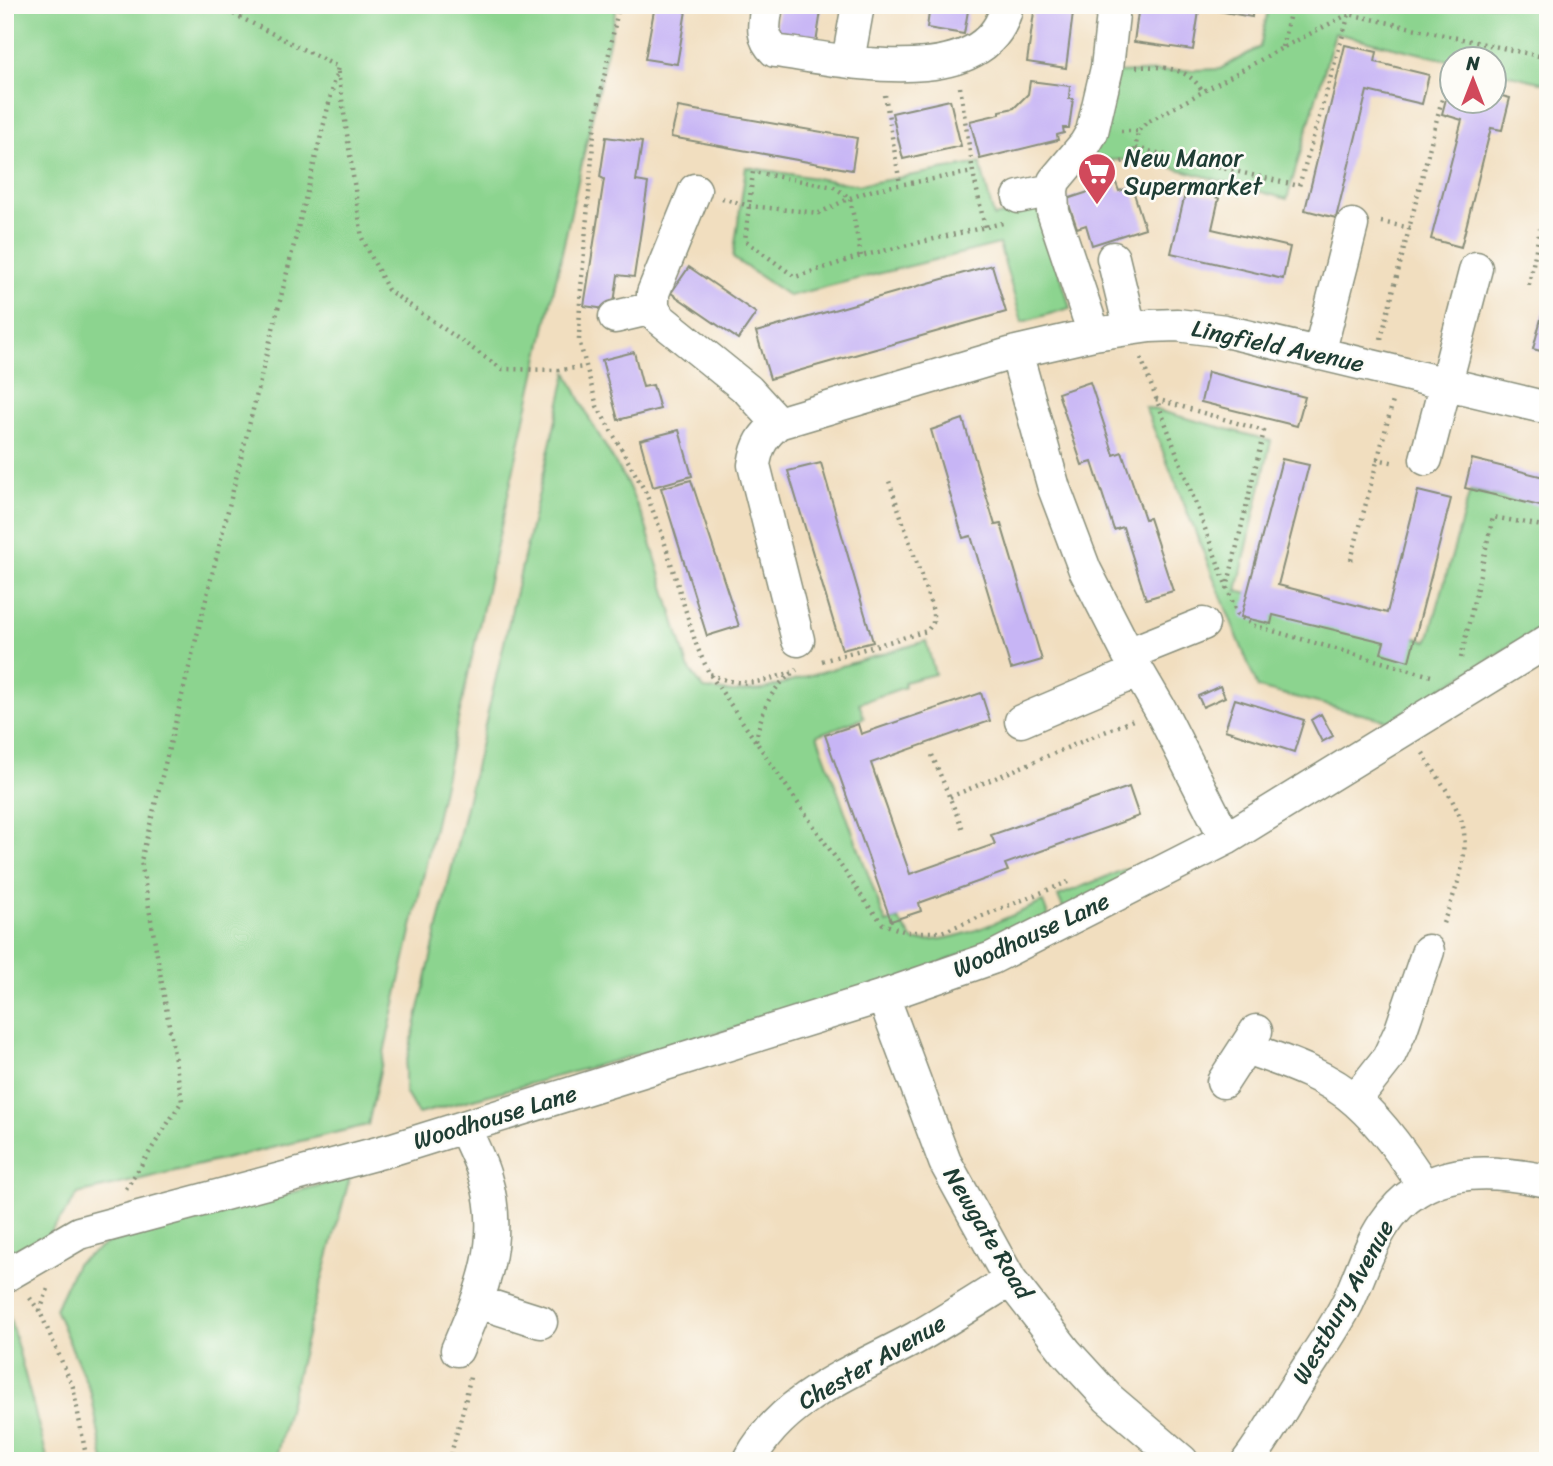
<svg xmlns="http://www.w3.org/2000/svg" width="1553" height="1466" font-family="Sriracha,sans-serif">
<style>
.green{fill:#8cd48f;stroke:#568862;stroke-width:2}
.building{fill:#c7b5f5}
.lines{fill:none;stroke-linecap:round;stroke-linejoin:round}
.minor-casing{stroke:#888e7a;stroke-width:35}
.path{stroke:#888e7a;stroke-width:4.5;stroke-dasharray:2 5;stroke-linecap:butt}
.minor{stroke:#fff;stroke-width:32}
.labels{text-anchor:middle;dominant-baseline:central;stroke-width:5;stroke-linejoin:round;paint-order:stroke}
.poi-label{font-size:24px;fill:#1f3d34;stroke:#fdfcf7;text-anchor:start}
.street-label{font-size:24px;fill:#1f3d34;stroke:#fdfcf7}
</style>
<rect width="100%" height="100%" fill="#fdfcf7"/>
<filter id="ink" filterUnits="userSpaceOnUse"><feTurbulence type="fractalNoise" baseFrequency=".0143" numOctaves="2"/><feDisplacementMap in="SourceGraphic" scale="14" xChannelSelector="R" yChannelSelector="G"/><feConvolveMatrix kernelMatrix="1 2 1 2 8 2 1 2 1" color-interpolation-filters="sRGB"/></filter>
<filter id="wash" filterUnits="userSpaceOnUse"><feTurbulence type="fractalNoise" baseFrequency=".00686" numOctaves="4" result="noise"/><feDisplacementMap in="SourceGraphic" scale="28" xChannelSelector="R" yChannelSelector="G"/><feGaussianBlur stdDeviation="1.57" result="paint"/><feColorMatrix in="noise" values="0 0 0 0 0 0 0 0 0 0 0 0 0 0 0 0 0 1.4 0 .05"/><feComposite in="paint" operator="in"/></filter>
<g filter="url(#wash)">
<rect width="100%" height="100%" fill="#f1debf"/>
<path class="green" d="M5 5H617L368 1125 78 1194C57 1225 45 1247 5 1256Z
M1269 5H1548V84L1494 71V60L1451 61 1335 33 1287 199 1145 160H1088L1116 73 1220 69 1260 47Z
M980 163 994 217 1041 206 1070 308 1022 322 999 244 789 296 733 258 746 167 859 185Z
M567 372 590 420 627 483 645 523 688 667 704 689 734 692 761 690 926 641 935 674 904 682 905 687 859 703 864 718 817 735 886 923 898 919 914 941C961 942 1000 920 1043 902L1049 918 879 989 418 1114 405 1092V1069Z
M1145 407 1271 441 1237 591 1428 641 1470 491 1548 505V623L1389 721 1258 688Z
M1128 868 1133 877 1065 912 1058 896Z
M350 1177 309 1327 275 1461H104L91 1393 55 1309 76 1264 109 1242Z
M5 1300 48 1461H5Z"/>
<g id="blocks">
<path class="building" d="M655 5H687L677 64 645 59Z
M780 5H822L816 43 775 37Z
M930 5H969L964 34 927 28Z
M1035 5H1074L1066 68 1027 62Z
M1139 5H1200L1193 50 1134 42Z
M1219 5H1253L1252 17 1218 11Z
M1345 45 1377 52 1375 62 1429 75 1422 104 1367 91 1336 218 1305 210Z
M1451 80 1452 102H1494V94L1510 98 1502 130 1491 128 1461 247 1431 239 1462 120 1442 114Z
M1030 81 1070 86 1069 99H1073L1069 128H1063L1064 133 1057 135 1058 140 980 159 970 121 1000 114V111L1014 108 1028 94Z
M950 100 961 146 903 159 892 113Z
M678 107 857 138 852 170 671 137Z
M606 137 642 142 636 181 648 183 634 277 618 275 613 310 584 306 604 179 600 177Z
M1116 183 1119 191 1132 187 1145 228 1092 245 1086 225 1077 228 1067 199Z
M1186 190 1219 198 1212 229 1290 247 1283 279 1171 253Z
M992 265 1006 312 770 379 756 332Z
M689 267 756 313 738 339 671 293Z
M1547 296H1548V353L1533 349Z
M634 352 643 387 653 385 660 409 618 420 602 360Z
M1208 372 1305 397 1297 426 1201 402Z
M1090 382 1114 455 1122 452 1145 519 1149 518 1173 591 1146 599 1123 527 1114 530 1092 462 1082 465 1058 393Z
M963 419 995 525 1001 524 1042 660 1011 669 971 536 963 538 931 430Z
M679 430 692 476 653 487 640 440Z
M1282 459 1309 465 1278 585 1387 613 1418 491 1451 499 1409 661 1381 653 1384 642 1273 615 1271 624 1241 617Z
M1472 459 1548 478V508L1465 488Z
M821 463 873 642 842 650 788 471Z
M691 480 739 626 707 636 661 488Z
M1220 686 1225 697 1203 707 1198 696Z
M981 693 990 721 871 763 910 874 995 844 991 835 1129 787 1139 816 1005 864 1008 871 919 903 921 911 891 921 825 735 858 724 861 734Z
M1235 699 1304 720 1294 752 1225 730Z
M1321 714 1333 736 1322 742 1311 720Z"/>
</g>
</g>
<g filter="url(#ink)">
<use href="#blocks" fill-opacity="0" stroke="#888e7a" stroke-width="2"/>
<g class="lines">
<defs>
<path id="minor" d="M767 5C764 24 760 37 775 51 837 59 989 96 1007 5
M848 61 858 5
M695 190 653 293V308L659 318 748 390 778 423
M1019 197 1052 190
M1113 258 1130 328
M615 317 653 308
M1094 334 1053 212 1052 190 1054 181 1085 144 1092 132 1107 68 1114 5
M1016 352 1054 488 1085 570 1128 654 1160 709 1226 839
M1319 354 1352 225
M1426 459 1476 268
M798 640 754 465C757 445 763 436 778 423L1016 352 1094 334 1150 326 1177 325 1225 331 1539 406
M1128 654 1203 624
M1021 721 1138 671
M883 996 945 1162 1010 1280 1066 1352 1108 1398 1182 1461
M1246 1048C1283 1061 1327 1075 1357 1102 1384 1126 1404 1156 1424 1186
M1223 1082 1256 1031
M1355 1100 1388 1058 1401 1030 1428 951
M5 1276 79 1233 393 1149 883 996 992 958 1226 839 1548 641
M478 1302 541 1322
M457 1350C481 1294 505 1240 485 1177 480 1160 471 1143 464 1127
M749 1461C782 1397 855 1371 914 1339 947 1320 978 1300 1010 1280
M1248 1461C1265 1439 1279 1413 1294 1389 1312 1360 1333 1332 1348 1302 1360 1276 1368 1248 1384 1224 1423 1165 1486 1168 1548 1181"/>
</defs>
<use href="#minor" class="minor-casing"/>
<path class="path" d="M619 5 595 121 580 300 579 340 597 406 645 491 661 531 697 647 709 673 867 904 883 924 906 932H942L1068 882
M1282 47 1292 5
M1136 67C1161 66 1189 67 1202 91
M338 72 362 238 388 290 502 369 559 370 585 367
M960 87 973 172 985 228
M885 95 900 184
M1121 131H1138
M1136 148 1299 186 1349 14 1548 58
M1108 166 1134 158 1138 131 1146 123 1282 48 1349 14 1360 5
M722 198 749 206 819 213 850 198 876 189 973 172
M1381 222 1411 228
M861 256 850 198 834 187 753 172 745 240 795 277 861 256 1003 223
M1529 285 1548 188
M1381 339 1443 95
M1141 358 1237 614 1252 625 1431 676
M1156 399 1264 431 1227 588
M1376 459 1396 463
M1351 560 1393 401
M1461 658 1493 517 1548 527
M822 661 927 631 933 623V611L888 478
M710 674C741 688 760 683 792 672
M756 741C761 712 770 687 797 670
M1423 753C1434 772 1448 790 1457 810 1476 846 1455 891 1442 926
M932 755 964 832
M950 797 1133 720
M126 1189 182 1101 141 861 338 67 216 5
M30 1298 40 1312 73 1387 87 1461
M40 1311 49 1286
M449 1461 465 1403 470 1377"/>
<use href="#minor" class="minor"/>
</g>
</g>
<defs>
<symbol id="supermarket-pin" viewBox="-11 -11 22 30"><path d="M0 17L-7.5 6A9.5 9.5 0 1 1 7.5 6Z" fill="#d1495b" stroke="#fdfcf7"/><path d="M-6-5.5h2.5l.6 2H6L4.5 2H-2.5L-4.4-4H-6ZM-1.5 3.2a1.3 1.3 0 1 0 .1 0ZM3 3.2a1.3 1.3 0 1 0 .1 0Z" fill="#fff"/></symbol>
</defs>
<g fill-rule="evenodd">
<use href="#supermarket-pin" x="1075" y="150" width="44" height="60"/>
</g>
<g class="labels">
<g class="poi-label">
<text x="1124" y="158">New Manor<tspan x="1124" dy="28">Supermarket</tspan></text>
</g>
<g class="street-label">
<text transform="translate(1278 346) rotate(12)">Lingfield Avenue</text>
<text transform="translate(1031 935) rotate(-25)">Woodhouse Lane</text>
<text transform="translate(495 1117) rotate(-17)">Woodhouse Lane</text>
<text transform="translate(988 1233) rotate(59)">Newgate Road</text>
<text transform="translate(1343 1302) rotate(-61)">Westbury Avenue</text>
<text transform="translate(872 1362) rotate(-30)">Chester Avenue</text>
</g>
</g>
<rect width="1553" height="1466" fill="none" stroke="#fdfcf7" stroke-width="28"/>
<g transform="translate(1473 80)"><circle r="33" fill="#fdfcf7" stroke="#a4b0a9" stroke-width="2"/>
<path d="M0-5L12 26L0 18L-12 26Z" fill="#d1495b"/>
<text y="-10" font-size="19" font-weight="bold" text-anchor="middle" fill="#1f3d34">N</text>
</g>
</svg>
